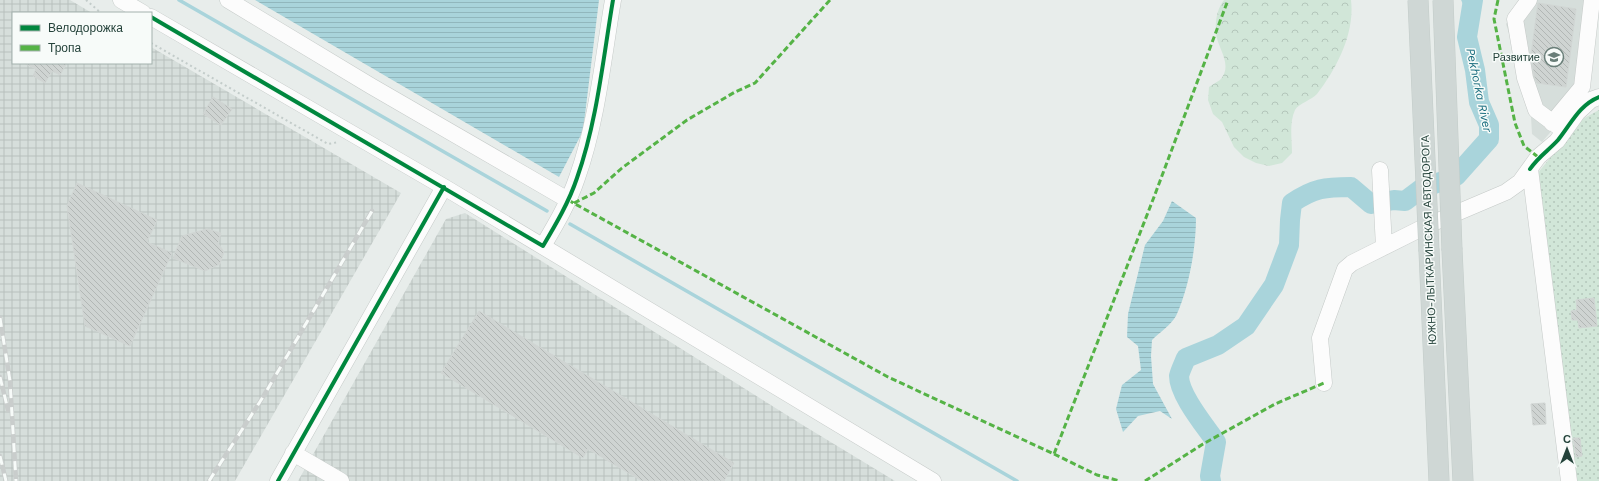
<svg xmlns="http://www.w3.org/2000/svg" width="1599" height="481" font-family="'Work Sans',sans-serif">
<style>
.built{fill:#d6dedb}
.industrial{fill:url(#industrial-grid)}
.grass{fill:url(#grass-dots)}
.forest{fill:url(#forest-crowns)}
.water{fill:url(#water-rules)}
.lines{fill:none;stroke-linecap:round;stroke-linejoin:round}
.stream{stroke:#a9d4db;stroke-width:3.5}
.river{stroke:#a9d4db;stroke-width:20}
.building{fill:url(#building-back-hatch);stroke:#d1d6d4}
.minor-casing{stroke:#c5cac8;stroke-width:17}
.major-casing{stroke:#c3ccc9;stroke-width:21}
.path{stroke:#c3ccca;stroke-width:2;stroke-dasharray:2 3;stroke-linecap:butt}
.minor{stroke:#fcfcfc;stroke-width:16}
.major{stroke:#cfd7d5;stroke-width:20}
.rail-casing{stroke:#c9cdcc;stroke-width:4.5}
.rail{stroke:#f7fbf9;stroke-width:3;stroke-dasharray:9;stroke-linecap:butt}
.major-bridge-casing{stroke:#c3ccc9;stroke-width:21;stroke-linecap:butt}
.major-bridge{stroke:#cfd7d5;stroke-width:20}
.quiet{stroke:#55b346;stroke-width:3;stroke-dasharray:6 3;stroke-linecap:butt}
.cycleway-casing{stroke:#f7fbf9;stroke-width:6}
.cycleway{stroke:#00873e;stroke-width:4}
.labels{text-anchor:middle;dominant-baseline:central;stroke-width:3;stroke-linejoin:round;paint-order:stroke}
.poi-label{font-size:11px;fill:#24423a;stroke:#f7fbf9;text-anchor:end}
.street-label{font-size:11px;fill:#24423a;stroke:#f7fbf9}
.water-label{font-size:12px;font-style:italic;fill:#1c6f80;stroke:#f7fbf9}
</style>
<defs>
<pattern id="industrial-grid" width="8" height="8" patternUnits="userSpaceOnUse"><rect width="8" height="8" fill="#d6dedb"/><path d="M0 4h8M4 0v8" fill="none" stroke="#b8c0bd"/></pattern>
<pattern id="grass-dots" width="8" height="8" patternUnits="userSpaceOnUse"><rect width="8" height="8" fill="#d1e6d8"/><path d="M2 2h.1M6 6h.1" fill="none" stroke="#b3c6ba" stroke-width="1.8" stroke-linecap="round"/></pattern>
<pattern id="forest-crowns" width="20" height="18" patternUnits="userSpaceOnUse"><rect width="20" height="18" fill="#d1e6d8"/><path d="M2 6a3 3 0 1 1 6 0M12 15a3 3 0 1 1 6 0" fill="none" stroke="#b3c6ba"/></pattern>
<pattern id="water-rules" width="6" height="5" patternUnits="userSpaceOnUse"><rect width="6" height="5" fill="#a9d4db"/><path d="M0 2.5h6" fill="none" stroke="#91b7bd"/></pattern>
<pattern id="building-back-hatch" width="6" height="6" patternUnits="userSpaceOnUse"><rect width="6" height="6" fill="#cfd4d2"/><path d="M-1 5l2 2M0 0l6 6M5-1l2 2" fill="none" stroke="#b2b7b5"/></pattern>
</defs>
<rect width="100%" height="100%" fill="#e8edeb"/>
<path class="built" d="M1520 0H1599L1586 91 1542 142 1532 134 1530 99 1506 24Z"/>
<path class="industrial" d="M0 0H70L92 13H13V63H151V47L401 193 235 481H0Z
M465 213 801 424 895 481H298L446 219Z"/>
<path class="grass" d="M1599 110V481H1563L1537 174 1581 120Z"/>
<path class="forest" d="M1224 0H1351C1355 33 1337 68 1317 94 1312 100 1299 103 1295 110 1289 123 1292 139 1292 153L1282 163 1269 166 1256 163 1244 157 1234 147 1222 122 1213 114 1208 100 1209 87C1213 84 1217 82 1220 80 1234 65 1217 48 1216 33 1215 21 1217 9 1224 0Z"/>
<path class="water" d="M255 0H599L583 131 559 177Z
M1172 201 1196 218C1196 248 1189 288 1176 316 1171 325 1159 333 1152 340L1151 356 1153 384 1172 419 1160 411 1138 416 1123 432 1116 409 1122 385 1141 370 1138 346 1127 337 1128 314 1145 245 1163 221Z"/>
<g class="lines">
<path class="stream" d="M179 0 547 211
M1463 0 1469 13
M570 224 1017 481"/>
<path class="river" d="M1211 481 1210 476 1216 442C1206 427 1179 395 1179 376 1180 371 1184 363 1186 358L1218 345 1246 326 1274 285 1289 245 1290 220 1292 203C1314 188 1325 187 1351 187L1371 204 1394 200 1405 201 1421 189 1456 176 1489 139V125L1479 102 1475 70 1467 37 1473 0"/>
</g>
<path class="building" d="M1538 3 1576 9 1566 87 1537 83 1534 76 1531 55Z
M24 63H67L60 75 52 71 45 83 33 76 36 69Z
M213 97 232 109 221 125 203 114Z
M77 183 157 220 147 242 172 253 130 346 85 326 67 206Z
M207 229 221 233 218 243 224 252 220 264 205 271 173 258 182 236Z
M1594 298 1597 326 1579 328 1578 320H1572L1571 311 1577 310 1576 300Z
M479 311 734 463 724 481H642L588 449 583 458 441 373Z
M1545 403 1546 424 1533 425 1531 404Z
M1573 438H1580L1582 456 1576 457Z"/>
<g class="lines">
<defs>
<path id="minor" d="M121 0 143 13
M228 0 371 86 568 200
M1529 0 1515 19 1525 78 1536 110 1564 131
M151 17 444 187 933 481
M1552 123 1582 87 1592 0
M1530 169 1569 481
M1380 170 1384 247
M543 246C556 224 569 202 577 178 597 122 603 59 613 0
M1324 383 1320 338 1345 269 1352 263 1426 226 1506 192 1520 182 1538 157 1557 141 1577 113 1591 100 1599 97
M293 453 341 481
M278 481 444 187"/>
<path id="major" d="M1452 250 1463 481
M1429 251 1439 481"/>
</defs>
<use href="#minor" class="minor-casing"/>
<use href="#major" class="major-casing"/>
<path class="path" d="M86 0 101 13
M151 43 328 144 339 142"/>
<use href="#minor" class="minor"/>
<use href="#major" class="major"/>
<defs>
<path id="rail" d="M0 318 10 381 16 481
M0 377 8 410
M0 456 6 481
M209 481 263 397 372 211"/>
</defs>
<use href="#rail" class="rail-casing"/>
<use href="#rail" class="rail"/>
<defs>
<path id="major-bridge" d="M1418 0 1429 251
M1443 0 1452 250"/>
</defs>
<use href="#major-bridge" class="major-bridge-casing"/>
<use href="#major-bridge" class="major-bridge"/>
<path class="quiet" d="M1498 0 1494 19 1515 123 1524 146 1538 157
M568 200 888 377 1054 454 1154 197 1228 0
M574 203 594 193 622 168 687 120 735 92 755 83 830 0
M1054 454 1097 475 1120 481
M1145 481 1203 444 1275 404 1324 383"/>
<defs>
<path id="cycleway" d="M151 17 543 246C556 224 569 202 577 178 597 122 603 59 613 0
M1530 169C1538 157 1549 150 1558 140 1571 124 1579 105 1599 97
M278 481 444 187"/>
</defs>
<use href="#cycleway" class="cycleway-casing"/>
<use href="#cycleway" class="cycleway"/>
</g>
<defs>
<symbol id="school-ring" viewBox="-11 -11 22 22"><circle r="9.5" fill="#f7fbf9" stroke="#697e78" stroke-width="1.5"/><path d="M0-5L7-2L0 1L-7-2ZM-4 1L0 2.5L4 1V4Q0 6-4 4Z" fill="#697e78"/></symbol>
</defs>
<g fill-rule="evenodd">
<use href="#school-ring" x="1543" y="46" width="22" height="22"/>
</g>
<g class="labels">
<g class="poi-label">
<text x="1540" y="57">Развитие</text>
</g>
<g class="street-label">
<text transform="translate(1429 240) rotate(-92)">ЮЖНО-ЛЫТКАРИНСКАЯ АВТОДОРОГА</text>
</g>
<g class="water-label">
<text transform="translate(1479 90) rotate(78)">Pekhorka River</text>
</g>
</g>
<rect x="12" y="12" width="140" height="52" fill="#f7fbf9" stroke="#a3b1ad"/>
<rect x="20" y="25" width="20" height="6" fill="#00873e" stroke="#a3b1ad"/>
<text x="48" y="32" font-size="12" fill="#24423a">Велодорожка</text>
<rect x="20" y="45" width="20" height="6" fill="#55b346" stroke="#a3b1ad"/>
<text x="48" y="52" font-size="12" fill="#24423a">Тропа</text>
<g transform="translate(1567 449)" stroke="#f7fbf9" stroke-width="3" paint-order="stroke">
<path d="M0-3L7 15L0 10L-7 15Z" fill="#24423a"/>
<text y="-6" font-size="11" font-weight="bold" text-anchor="middle" fill="#24423a">С</text>
</g>
</svg>
